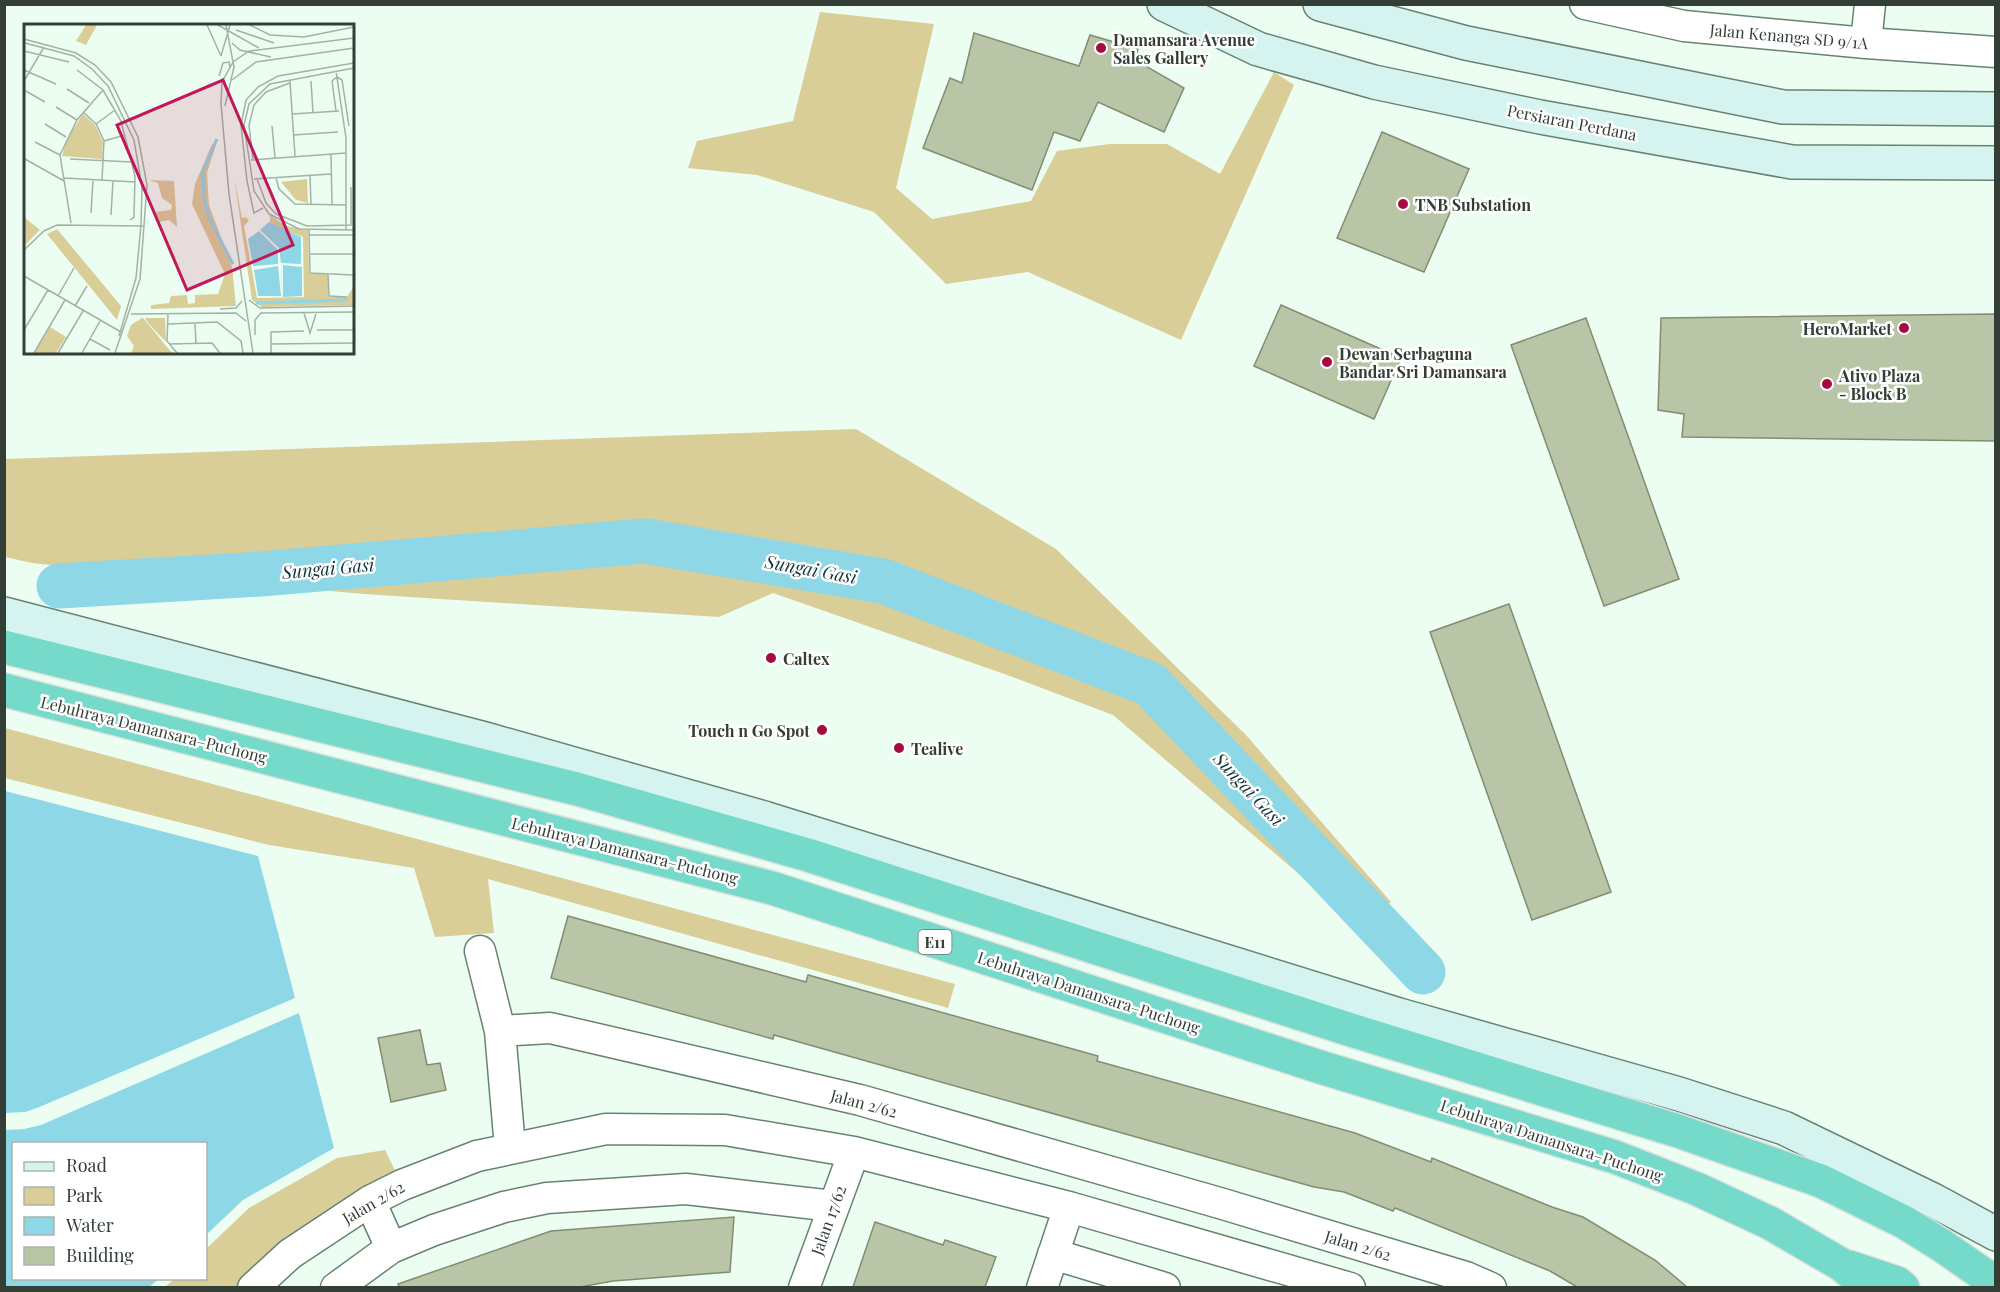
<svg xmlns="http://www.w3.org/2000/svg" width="2000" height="1292" font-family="'Playfair Display',serif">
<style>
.green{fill:#d9cd98}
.water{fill:#8dd7e6}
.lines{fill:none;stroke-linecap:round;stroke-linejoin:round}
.river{stroke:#8dd7e6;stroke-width:45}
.building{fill:#b9c5a7;stroke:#828d71;stroke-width:1.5}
.minor-casing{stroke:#678370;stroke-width:33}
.secondary-casing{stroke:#678370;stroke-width:36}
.motorway-casing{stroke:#dee0df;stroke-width:36}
.minor{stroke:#fff;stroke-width:30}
.secondary{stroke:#d6f4ef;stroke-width:33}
.motorway{stroke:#76dacb;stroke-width:33}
.poi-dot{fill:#a50b40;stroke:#fff;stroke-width:2}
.labels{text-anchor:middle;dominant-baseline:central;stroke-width:5;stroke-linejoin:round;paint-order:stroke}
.shield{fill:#fff;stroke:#707972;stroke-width:1.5}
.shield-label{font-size:15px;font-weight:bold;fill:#333f36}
.street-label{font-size:16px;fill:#333f36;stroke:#fff}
.poi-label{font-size:16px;font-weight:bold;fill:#333f36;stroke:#fff;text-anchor:start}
.water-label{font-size:18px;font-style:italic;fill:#10343b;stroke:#fff}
.inset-river{fill:none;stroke:#8dd7e6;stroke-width:3}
.inset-road{fill:none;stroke:#a2b2a6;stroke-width:1.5}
.view{fill:#c2185b;fill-opacity:0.15;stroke:#c2185b;stroke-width:3}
.inset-edge{fill:none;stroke:#333f36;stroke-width:3}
</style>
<rect width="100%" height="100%" fill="#ecfef1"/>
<path class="green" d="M820 12 934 24 896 188 932 219 1031 201 1057 151 1110 144H1167L1220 174 1274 72 1294 85 1181 340 1028 272 946 284 874 212 757 175 688 168 697 141 793 121Z
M856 429 1056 549 1246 735 1391 902 1362 928 1113 715 1010 676 773 593 719 617 364 594 136 574 32 563 5 557V459Z
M5 728 955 984 948 1008 488 879 494 933 435 937 414 868 269 845 5 778Z
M385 1150 401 1183 245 1287 164 1288 174 1279 206 1278V1249L249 1208 337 1158Z"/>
<path class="water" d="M5 791 258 856 295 998 37 1108 25 1112 5 1113Z
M299 1013 334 1148 243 1200 206 1235V1144H14V1278L159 1279 149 1287H5V1130L24 1129 41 1125Z"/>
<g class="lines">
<path class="river" d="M59 586 261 574 645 541 883 581 1150 684 1423 972"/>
</g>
<path class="building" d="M974 33 1079 66 1090 35 1138 49 1135 60 1184 88 1164 132 1098 102 1080 141 1054 132 1032 190 923 148 950 78 962 83Z
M1382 132 1469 169 1424 272 1337 238Z
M1281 305 1401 358 1374 419 1254 366Z
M1995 314V441L1682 437 1684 414 1658 410 1661 318Z
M1586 318 1679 579 1604 606 1511 345Z
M1509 604 1611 892 1532 920 1430 632Z
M568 916 806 982 808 975 1098 1056 1097 1061 1355 1133 1431 1162 1432 1158 1552 1207 1583 1217 1655 1260 1687 1287H1577L1550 1271 1395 1208 1393 1211 1344 1192 1314 1187 774 1035 773 1039 551 978Z
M420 1030 427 1065 440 1063 446 1090 391 1102 378 1038Z
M734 1217 730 1272 613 1281 580 1287H399L398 1284 551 1231Z
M875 1222 943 1245 945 1240 996 1257 985 1287H853Z"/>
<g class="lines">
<defs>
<path id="minor" d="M1585 4 1684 26 1866 43 1996 52
M1866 43 1870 4
M480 951 500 1031
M510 1148 500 1031 550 1028 860 1100 1223 1204 1466 1277 1491 1288
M370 1201 391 1248
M1053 1254 1165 1288
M253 1288 290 1254 370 1201 402 1185 477 1156 606 1129 725 1130 854 1152 1069 1207 1350 1288
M336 1288 391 1248 434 1230 504 1207 547 1198 686 1189 833 1206
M804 1288 854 1152
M1042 1288 1069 1207"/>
<path id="secondary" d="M1164 4 1258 49 1374 82 1540 117 1792 162 1996 163
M1320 4 1466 43 1783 107 1996 109
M4 614 485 739 764 818 1399 1015 1679 1094 1784 1128 1933 1200 1996 1234"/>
<path id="motorway" d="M4 647 577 789 808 855 1348 1029 1678 1131 1821 1181 1904 1222 1941 1245 1996 1283
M4 690 772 888 1320 1067 1615 1157 1697 1189 1770 1223 1842 1265 1870 1288
M1849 1267 1897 1283 1903 1288"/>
</defs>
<use href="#minor" class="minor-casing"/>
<use href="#secondary" class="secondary-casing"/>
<use href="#motorway" class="motorway-casing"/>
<use href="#minor" class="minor"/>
<use href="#secondary" class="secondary"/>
<use href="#motorway" class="motorway"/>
</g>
<g class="poi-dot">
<circle cx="1101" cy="48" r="6"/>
<circle cx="1403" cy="204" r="6"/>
<circle cx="1904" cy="328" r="6"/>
<circle cx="1327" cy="362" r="6"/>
<circle cx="1827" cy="384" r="6"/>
<circle cx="771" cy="658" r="6"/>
<circle cx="822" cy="730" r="6"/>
<circle cx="899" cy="748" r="6"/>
</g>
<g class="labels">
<rect class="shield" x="918.5" y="930" width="33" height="24" rx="4.5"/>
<g class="shield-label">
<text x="935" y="942">E11</text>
</g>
<g class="street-label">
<text transform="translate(1789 36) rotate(5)">Jalan Kenanga SD 9/1A</text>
<text transform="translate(1572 122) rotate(11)">Persiaran Perdana</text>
<text transform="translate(154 729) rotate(14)">Lebuhraya Damansara–Puchong</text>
<text transform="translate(625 850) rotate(14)">Lebuhraya Damansara–Puchong</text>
<text transform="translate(1089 992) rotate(18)">Lebuhraya Damansara–Puchong</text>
<text transform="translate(864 1103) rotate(15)">Jalan 2/62</text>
<text transform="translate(1552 1140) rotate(18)">Lebuhraya Damansara–Puchong</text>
<text transform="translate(373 1202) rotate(-30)">Jalan 2/62</text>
<text transform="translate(828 1220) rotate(-70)">Jalan 17/62</text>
<text transform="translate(1358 1245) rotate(17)">Jalan 2/62</text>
</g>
<g class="poi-label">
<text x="1113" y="39">Damansara Avenue<tspan x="1113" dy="18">Sales Gallery</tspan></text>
<text x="1415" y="204">TNB Substation</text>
<text x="1892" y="328" text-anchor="end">HeroMarket</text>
<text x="1339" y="353">Dewan Serbaguna<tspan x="1339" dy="18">Bandar Sri Damansara</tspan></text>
<text x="1839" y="375">Ativo Plaza<tspan x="1839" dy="18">- Block B</tspan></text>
<text x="783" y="658">Caltex</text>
<text x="810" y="730" text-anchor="end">Touch n Go Spot</text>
<text x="911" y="748">Tealive</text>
</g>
<g class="water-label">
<text transform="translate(328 568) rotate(-5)">Sungai Gasi</text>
<text transform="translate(811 569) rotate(10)">Sungai Gasi</text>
<text transform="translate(1249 789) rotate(47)">Sungai Gasi</text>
</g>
</g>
<g transform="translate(24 24)">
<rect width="330" height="330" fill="#ecfef1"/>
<path d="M62 1H73L62 21 52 17ZM59 90 71 101 79 118 78 135 38 132 43 115ZM188 120 192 121 183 149 185 181 208 243 212 282 127 285V281L145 279 147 272 163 271 164 280 171 279V271L194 270 201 250 168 180 171 160ZM210 153 218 194 222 193 225 197 220 202 233 274 280 273 279 213 253 203 246 198V191L262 202 284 206 285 250H304V273H323L330 262V281L238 283 228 276ZM283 155 284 179 272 176 257 158ZM125 156 150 157 153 203 145 196 135 198 132 188 147 186 148 181 138 174 134 159ZM0 193 16 206 0 222ZM33 205 97 282 93 296 23 210ZM118 294H119L148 329H107L110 322 103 312 107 301ZM121 294H141L142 318 124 299ZM26 303 42 313 32 329H11Z" fill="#d9cd98"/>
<path d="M245 198 277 213V240L257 239 255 224 236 206ZM235 207 254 226V240L229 242 224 215ZM259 241 278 243V272L259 273ZM254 242 257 272H234L230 246Z" fill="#8dd7e6"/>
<path class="inset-river" d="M193 115 179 147 180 173 185 194 209 240M232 279 324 276"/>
<path class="inset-road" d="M183 1 197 32M194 1 235 24M226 1 246 11 280 13 330 3M212 6 250 19M0 15 52 29 71 41 87 58 114 113 123 161 116 255 91 329M1 19 50 32 68 45 84 62 110 116 118 163 117 201 112 254 95 312M208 19 216 26 247 33M0 27 45 38M197 32 206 1M330 44 246 60 225 80 220 101 230 167 245 190 275 205 330 206M0 46 32 60M53 46 79 66 97 97 111 152 110 193 106 196M312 47 322 114V206M195 52 199 39 205 38 206 44M208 56 232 38 330 24M0 57 20 23M266 57 271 132M287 57 289 89M43 65 65 79M0 66 21 78M201 82 210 43 202 1M32 83 53 96M312 87 308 57 313 53 318 56 325 102M59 88 72 100 80 117 78 156M268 90 315 87M21 100 42 113M72 100 91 86M248 102 251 134M269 111 314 108M80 117 101 111M11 118 36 131M307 130 308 181M1 135 40 157M46 135 108 138M229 135 225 101 230 81 242 68 266 59M227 136 322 129M286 152 287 181M40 154 111 158M252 154 255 165 271 180 322 181M230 155 307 150M233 155 242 179 252 190 283 202 327 201V163M239 184 230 189 223 157 217 101 222 76 234 63 254 52 330 39M67 189 69 156M87 191 89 157M47 199 36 131 53 96 79 66M285 205 286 249 330 251M285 211H330M0 226 20 207 33 201 119 202M285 230H330M304 250 305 272 323 273M0 252 97 308M34 272 50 244M225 276 236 284 330 282M51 282 63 262M196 285 212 284 218 277M280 289 286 309 292 290M107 290 212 289 222 297M144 290 143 317 153 329M171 299 172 320M144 300 193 298 217 317 219 329M0 306 24 266M293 306H330M231 311V296L237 289 330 288M66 315 86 326M146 320 188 319 196 329M247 320 330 319M10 329 41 276M34 329 59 287M58 329 76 297M229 329 205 170 197 80 198 58 209 38 225 27 330 14M247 329V308L280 307"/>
<path class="view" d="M199 56 269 221 163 266 93 101Z"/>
<rect width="330" height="330" class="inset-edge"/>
</g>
<rect width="2000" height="1292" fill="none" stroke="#333f36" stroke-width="12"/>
<rect x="12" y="1142" width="195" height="138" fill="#ffffff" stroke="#adb2af" stroke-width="1.5"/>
<rect x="24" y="1162" width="30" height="9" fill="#d6f4ef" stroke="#adb2af" stroke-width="1.5"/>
<text x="66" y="1172" font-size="18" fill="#333f36">Road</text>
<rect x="24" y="1187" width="30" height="18" fill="#d9cd98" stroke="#adb2af" stroke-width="1.5"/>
<text x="66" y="1202" font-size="18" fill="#333f36">Park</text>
<rect x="24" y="1217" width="30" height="18" fill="#8dd7e6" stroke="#adb2af" stroke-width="1.5"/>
<text x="66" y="1232" font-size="18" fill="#333f36">Water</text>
<rect x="24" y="1247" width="30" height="18" fill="#b9c5a7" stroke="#adb2af" stroke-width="1.5"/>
<text x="66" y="1262" font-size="18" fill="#333f36">Building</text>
</svg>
